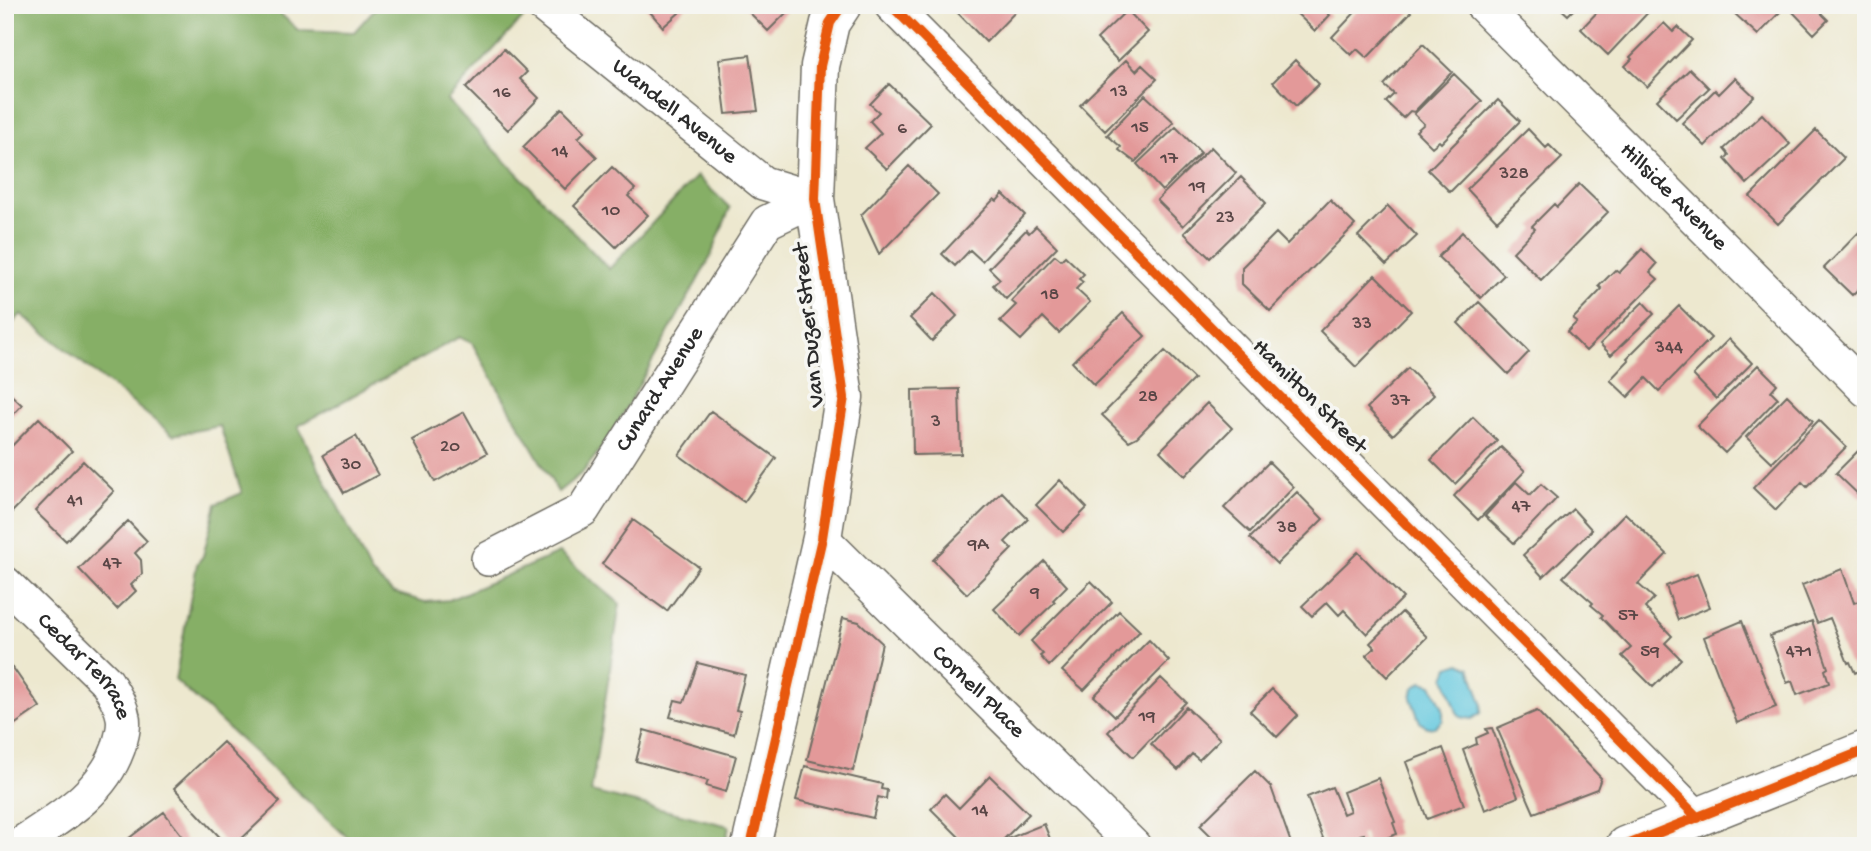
<svg xmlns="http://www.w3.org/2000/svg" width="1871" height="851" font-family="'Gochi Hand',sans-serif">
<style>
.forest{fill:#86af66;stroke:#586d48;stroke-width:2}
.water{fill:#61c7de;stroke:#467984;stroke-width:2}
.building{fill:#e39999}
.lines{fill:none;stroke-linecap:round;stroke-linejoin:round}
.minor-casing{stroke:#6f6d64;stroke-width:36}
.tertiary-casing{stroke:#6f6d64;stroke-width:41}
.secondary-casing{stroke:#6f6d64;stroke-width:41}
.minor{stroke:#fff;stroke-width:33}
.tertiary{stroke:#fff;stroke-width:38}
.secondary{stroke:#fff;stroke-width:38}
.cycleway-casing{stroke:#f6f6f2;stroke-width:15}
.cycleway{stroke:#e8590c;stroke-width:10}
.labels{text-anchor:middle;dominant-baseline:central;stroke-width:7;stroke-linejoin:round;paint-order:stroke}
.number-label{font-size:19px;fill:#594646}
.street-label{font-size:23px;fill:#2b2b2b;stroke:#f6f6f2}
</style>
<rect width="100%" height="100%" fill="#f6f6f2"/>
<filter id="ink" filterUnits="userSpaceOnUse"><feTurbulence type="fractalNoise" baseFrequency=".0143" numOctaves="2"/><feDisplacementMap in="SourceGraphic" scale="14" xChannelSelector="R" yChannelSelector="G"/><feConvolveMatrix kernelMatrix="1 2 1 2 8 2 1 2 1" color-interpolation-filters="sRGB"/></filter>
<filter id="wash" filterUnits="userSpaceOnUse"><feTurbulence type="fractalNoise" baseFrequency=".00686" numOctaves="4" result="noise"/><feDisplacementMap in="SourceGraphic" scale="28" xChannelSelector="R" yChannelSelector="G"/><feGaussianBlur stdDeviation="1.57" result="paint"/><feColorMatrix in="noise" values="0 0 0 0 0 0 0 0 0 0 0 0 0 0 0 0 0 1.4 0 .05"/><feComposite in="paint" operator="in"/></filter>
<g filter="url(#wash)">
<rect width="100%" height="100%" fill="#ede8cf"/>
<path class="forest" d="M5 5H271L298 30 354 32 378 5H526L531 9 447 100 609 269 697 176 730 208 710 258 610 437 583 472 558 492 472 343 459 337 298 426 371 573 392 592 425 602 449 600 559 553 620 604 591 792 729 826 725 846H357L175 680 197 564 203 556 216 504 242 493 220 426 173 435 21 314 5 332Z"/>
<path class="water" d="M1460 663 1470 668 1482 703 1481 713 1472 719 1461 717 1457 712 1445 678 1449 667Z
M1422 682 1432 685 1443 708V720C1436 729 1428 730 1420 722L1411 698 1413 688Z"/>
<g id="blocks">
<path class="building" d="M644 5H688L663 27Z
M742 5H786L790 9 768 31Z
M956 5H1022L986 42 953 8Z
M1288 5H1329L1324 10 1330 15 1315 31Z
M1362 5H1404L1411 12 1367 58 1357 49 1351 55 1332 37Z
M1557 5H1578L1568 15Z
M1604 5H1655L1608 55 1581 29Z
M1741 5H1777L1782 10 1758 35 1734 13Z
M1796 5H1813L1828 20 1814 34 1791 10Z
M1127 10 1148 32 1118 61 1097 39Z
M1664 23 1673 32 1678 27 1692 40 1647 87 1625 66 1632 59 1630 57Z
M1423 44 1452 72 1414 112 1410 111 1403 118 1386 102 1394 94 1384 85Z
M504 49 527 72 520 79 539 98 508 130 466 88Z
M750 55 758 111 726 114 719 59Z
M1126 60 1136 71 1142 65 1157 79 1105 131 1080 105Z
M1295 60 1319 84 1296 106 1273 82Z
M1690 69 1709 88 1676 119 1657 100Z
M1454 74 1482 101 1441 143 1439 141 1432 147 1416 131 1424 124 1414 114Z
M1735 78 1754 96 1705 146 1682 123 1715 90 1719 94Z
M889 84 931 124 887 169 865 148 881 133 870 121 879 112 870 104Z
M1145 95 1174 122 1135 162 1119 150 1121 147 1107 135Z
M1498 100 1520 121 1450 192 1428 170Z
M562 108 585 131 578 138 597 157 565 189 523 147Z
M1762 114 1790 144 1747 184 1725 159 1729 155 1724 149Z
M1176 127 1201 153 1162 191 1137 164Z
M1528 129 1546 148 1549 145 1562 158 1497 221 1467 189Z
M1816 130 1844 158 1778 224 1750 196Z
M1211 147 1236 173 1183 226 1157 200Z
M909 166 938 194 879 254 861 215Z
M612 167 635 189 628 196 648 215 616 247 574 206Z
M1241 177 1266 203 1210 258 1184 233Z
M1579 184 1608 212 1541 280 1513 252 1535 229 1532 226 1554 204 1557 207Z
M1003 194 1025 215 982 261 970 250 955 266 942 254 994 199 997 201Z
M1330 200 1355 225 1270 311 1242 284V267L1276 233 1287 244Z
M1388 206 1417 236 1386 265 1358 236Z
M1866 225V282L1852 295 1824 268Z
M1036 226 1057 247 1006 299 993 285 1000 279 989 268 1026 230 1029 233Z
M1462 232 1504 275 1481 298 1438 257Z
M1642 249 1657 264 1650 272 1658 279 1586 351 1567 332 1577 322 1573 319 1602 289 1599 286 1615 270 1619 273Z
M1055 255 1061 260 1065 256 1084 274 1079 279 1083 282 1076 289 1090 302 1059 333 1043 317 1021 340 1000 321 1016 305 1011 301Z
M1375 275 1411 311 1356 367 1320 331Z
M935 293 957 316 932 341 910 318Z
M1479 302 1529 352 1508 374 1458 323Z
M1643 302 1654 314 1611 355 1600 344Z
M1679 306 1711 338 1659 391 1646 378 1628 397 1610 380 1629 360 1627 358Z
M1123 313 1145 336 1094 385 1072 362Z
M1729 339 1752 363 1716 399 1693 375Z
M1165 351 1194 379 1137 437 1129 441 1102 415Z
M1758 365 1777 384 1771 391 1778 398 1725 453 1697 426Z
M1408 368 1434 395 1393 435 1367 408Z
M5 389 22 405 5 423Z
M959 389 961 454 913 455 912 390Z
M1787 395 1813 421 1772 462 1746 437Z
M1207 403 1232 428 1185 476 1160 451Z
M711 411 776 458 744 502 679 455Z
M464 412 487 453 435 482 412 440Z
M1473 417 1497 441 1455 484 1431 460Z
M39 418 72 451 12 512 5 505V453Z
M1819 420 1846 447 1807 487 1802 482 1776 510 1753 488Z
M356 436 378 475 344 493 323 455Z
M1501 447 1525 471 1478 520 1454 496Z
M1858 451 1866 459V502L1836 473Z
M83 461 114 491 66 541 35 511Z
M1269 462 1294 487 1250 532 1224 508Z
M1060 480 1087 508 1063 532 1036 505Z
M1516 482 1530 495 1541 484 1557 498 1514 543 1485 516Z
M1002 492 1028 519 1005 542 1012 549 967 594 933 560Z
M1297 492 1323 519 1277 564 1250 538Z
M1573 509 1592 530 1543 577 1523 555Z
M1625 513 1667 554 1638 584 1654 598 1645 608 1672 636 1665 643 1681 659 1653 687 1622 656 1631 648 1601 617 1603 615 1591 605 1593 603 1563 577Z
M633 520 699 567 667 611 602 564Z
M128 521 147 541 135 553 141 560 142 574 131 585 136 591 117 609 79 569Z
M1358 552 1403 598 1367 634 1344 610 1339 615 1327 602 1312 616 1302 606Z
M1044 561 1067 586 1053 600 1055 602 1019 636 994 609Z
M1842 569 1854 603 1866 598V668L1855 673 1850 662 1848 663 1830 618 1817 623 1802 585Z
M1697 574 1710 607 1678 620 1666 586Z
M1091 581 1112 602 1049 666 1040 656 1043 654 1031 641Z
M1119 611 1140 631 1084 690 1062 671Z
M1402 612 1427 637 1387 677 1366 655 1375 648 1370 643Z
M843 618 859 622 882 643 853 771 807 760Z
M1742 621 1776 707 1737 723 1704 637Z
M1812 621 1828 668 1825 670 1829 683 1797 695 1792 681 1787 683 1770 636Z
M1149 640 1169 661 1115 716 1094 696Z
M9 662 40 707 5 731V664Z
M698 663 745 675 736 710 740 711 734 734 670 717 675 700 684 702Z
M1161 678 1186 702 1133 757 1108 732Z
M1272 689 1298 715 1277 737 1250 711Z
M1186 707 1220 739 1199 760 1192 754 1178 770 1151 744Z
M1537 711 1601 778 1597 789 1534 813 1497 728Z
M1492 728 1518 797 1485 810 1463 750 1477 744 1476 738 1488 733 1486 729Z
M644 730 736 756 726 792 706 786 708 781 636 761Z
M223 742 280 802 234 846H228L174 788Z
M1443 748 1464 805 1427 819 1406 762Z
M805 766 882 784 881 789 887 790 886 799 878 797 873 818 796 800Z
M1255 771 1271 787 1292 846H1230L1226 842 1221 846 1200 825Z
M990 776 1029 814 1003 840 983 846H968L931 809 945 794 959 808Z
M1378 778 1395 822 1393 823 1397 834 1368 845 1364 834 1360 835 1364 846H1326L1307 797 1332 787 1343 814 1350 811 1343 792Z
M164 812 190 846H119L137 832Z
M1044 824 1053 846H1010L1007 839Z"/>
</g>
</g>
<g filter="url(#ink)">
<use href="#blocks" fill-opacity="0" stroke="#6f6d64" stroke-width="2"/>
<g class="lines">
<defs>
<g id="minor">
<path id="s1" d="M542 5 763 183 815 199"/>
<path d="M891 5 1698 818"/>
<path id="s2" d="M1482 5 1866 390"/>
<path id="s3" d="M822 538 1134 846"/>
<path id="s4" d="M488 559 583 510 767 222 815 199"/>
<path id="s5" d="M5 583 107 682C113 693 121 704 123 717 125 727 121 739 118 749 101 796 57 819 17 846"/>
</g>
<path id="tertiary" d="M1625 846 1866 750"/>
<path id="secondary" d="M751 846 822 538 844 397 815 199 820 66 830 23 842 5"/>
</defs>
<use href="#minor" class="minor-casing"/>
<use href="#tertiary" class="tertiary-casing"/>
<use href="#secondary" class="secondary-casing"/>
<use href="#minor" class="minor"/>
<use href="#tertiary" class="tertiary"/>
<use href="#secondary" class="secondary"/>
<defs>
<path id="cycleway" d="M891 5 1698 818
M751 846 822 538 844 397 815 199 820 66 830 23 842 5
M1625 846 1866 750"/>
</defs>
<use href="#cycleway" class="cycleway-casing"/>
<use href="#cycleway" class="cycleway"/>
</g>
</g>
<g class="labels">
<g class="number-label">
<text x="1119" y="92">13</text>
<text x="502" y="93">16</text>
<text x="1140" y="128">15</text>
<text x="902" y="129">6</text>
<text x="560" y="152">14</text>
<text x="1169" y="159">17</text>
<text x="1514" y="174">328</text>
<text x="1197" y="187">19</text>
<text x="611" y="211">10</text>
<text x="1225" y="218">23</text>
<text x="1050" y="295">18</text>
<text x="1362" y="324">33</text>
<text x="1669" y="348">344</text>
<text x="1148" y="397">28</text>
<text x="1400" y="401">37</text>
<text x="936" y="422">3</text>
<text x="450" y="447">20</text>
<text x="351" y="465">30</text>
<text x="75" y="501">41</text>
<text x="1521" y="507">47</text>
<text x="1287" y="528">38</text>
<text x="978" y="545">9A</text>
<text x="112" y="564">47</text>
<text x="1035" y="593">9</text>
<text x="1628" y="616">57</text>
<text x="1650" y="652">59</text>
<text x="1799" y="652">471</text>
<text x="1147" y="717">19</text>
<text x="980" y="811">14</text>
</g>
<g class="street-label">
<text stroke="none"><textPath href="#s1" startOffset="170">Wandell Avenue</textPath></text>
<text stroke="none"><textPath href="#s2" startOffset="271">Hillside Avenue</textPath></text>
<text transform="translate(810 325) rotate(-96)">Van Duzer Street</text>
<text stroke="none"><textPath href="#s4" startOffset="250">Cunard Avenue</textPath></text>
<text transform="translate(1309 397) rotate(45)">Hamilton Street</text>
<text stroke="none"><textPath href="#s5" startOffset="116">Cedar Terrace</textPath></text>
<text stroke="none"><textPath href="#s3" startOffset="219">Cornell Place</textPath></text>
</g>
</g>
<rect width="1871" height="851" fill="none" stroke="#f6f6f2" stroke-width="28"/>
</svg>
